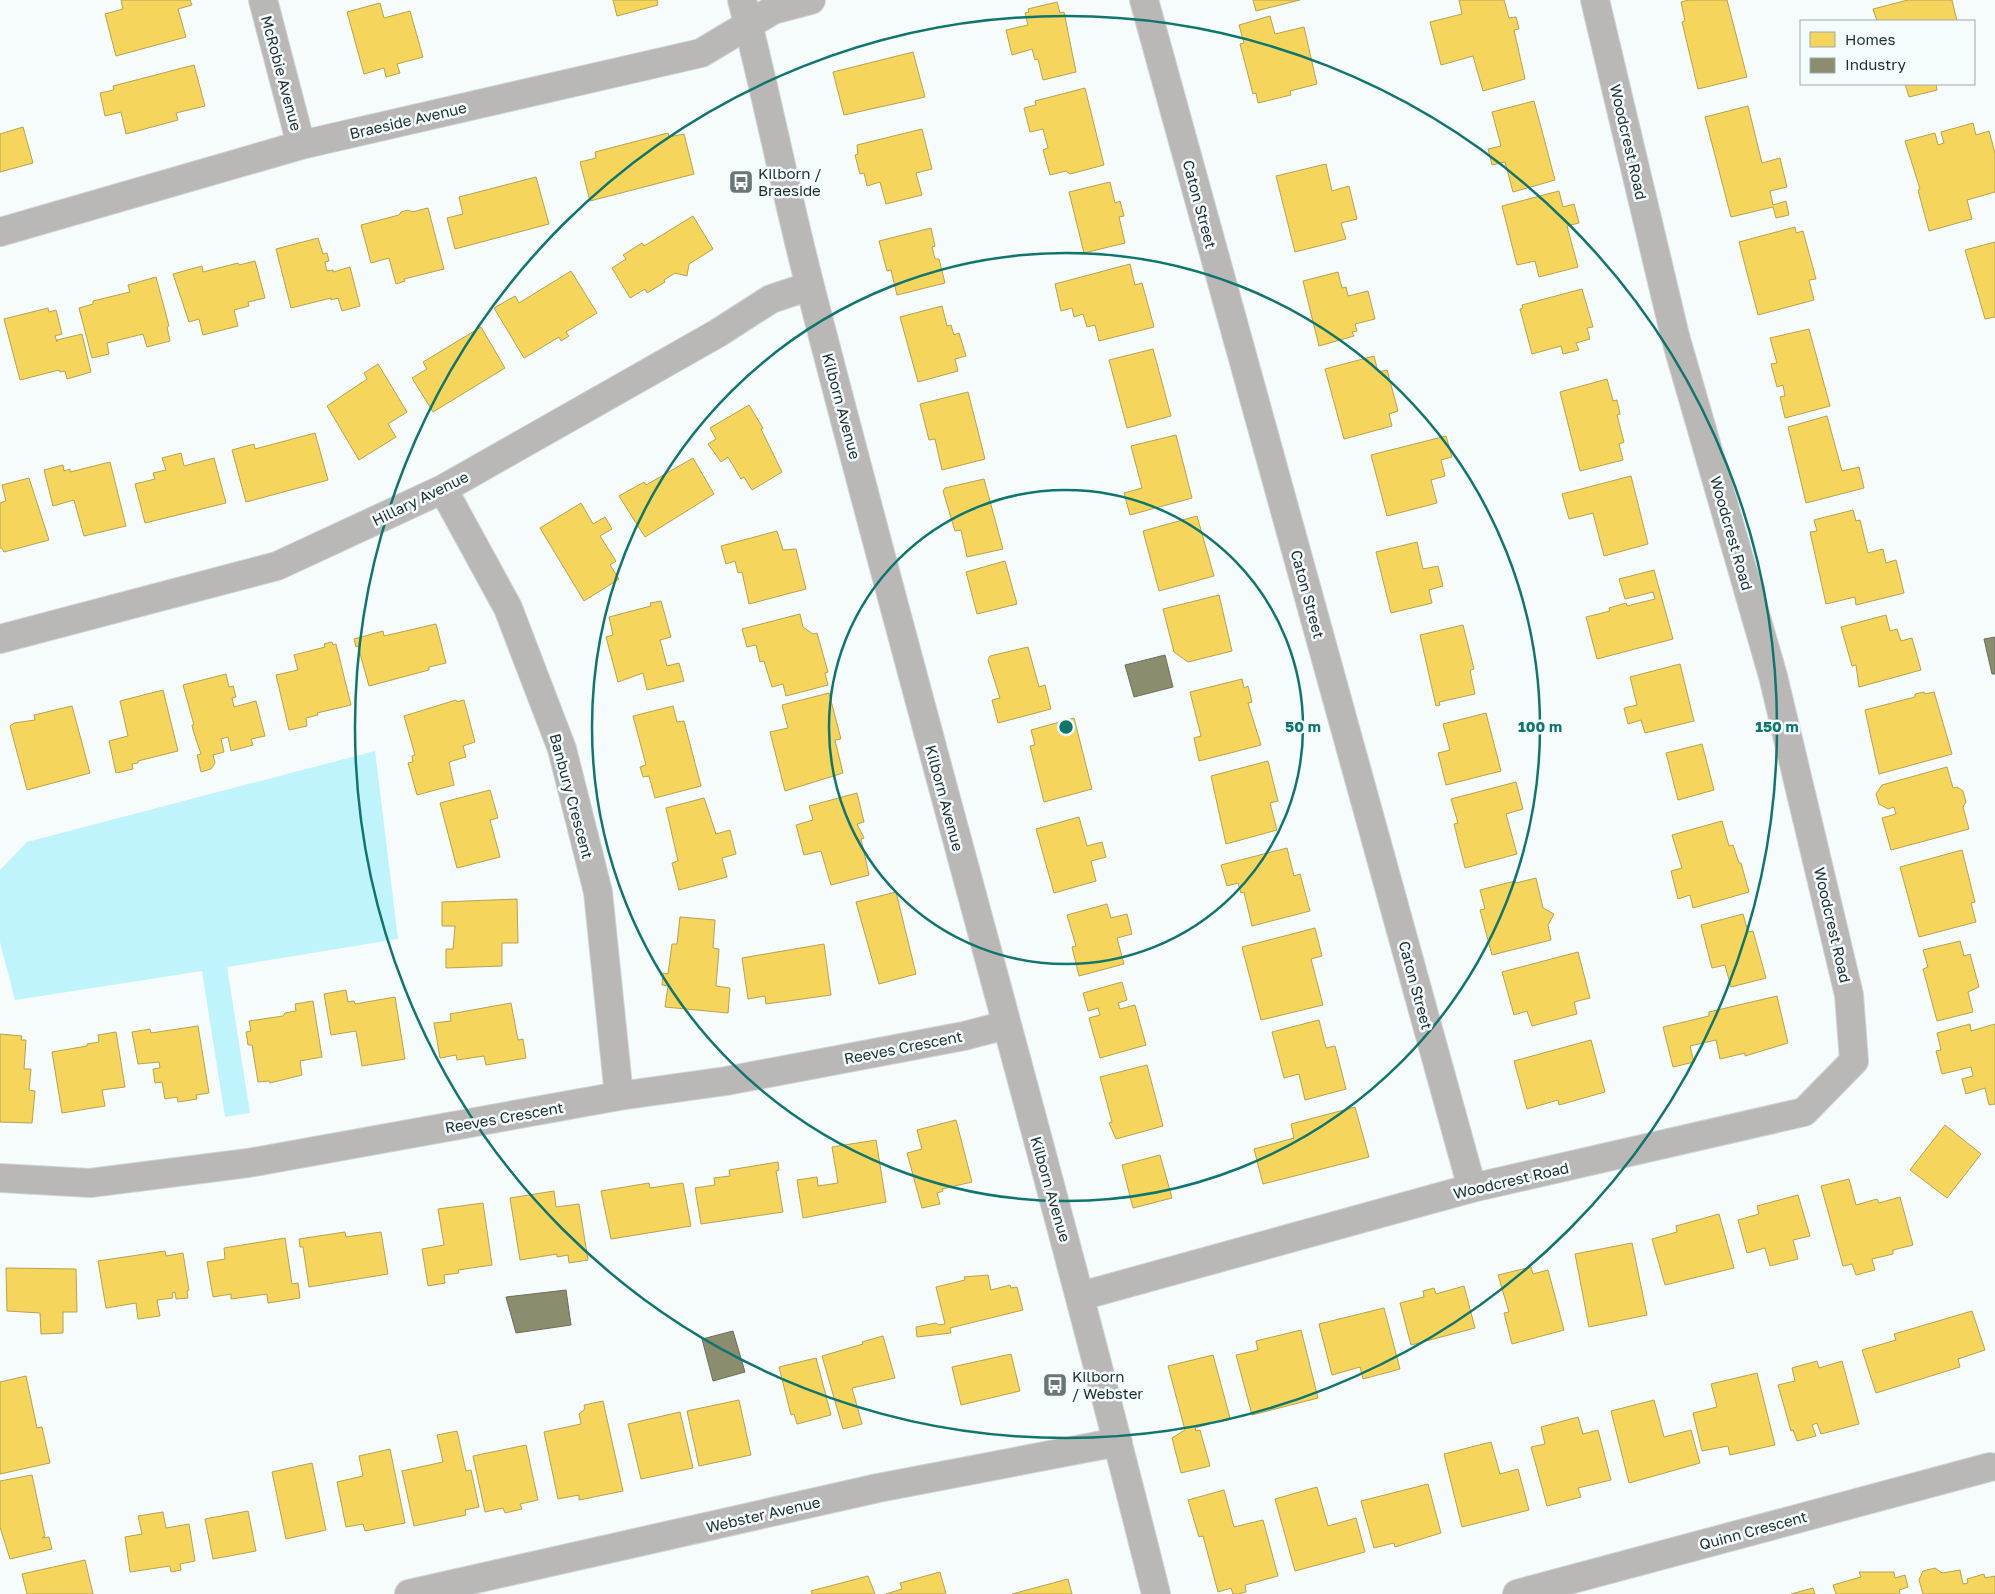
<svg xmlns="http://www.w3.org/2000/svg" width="1995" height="1594" font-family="'Golos Text',sans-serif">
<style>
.green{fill:#bff4fd}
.homes{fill:#f6d55c;stroke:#b5a34e}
.industry{fill:#8c8c6e;stroke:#6b705b}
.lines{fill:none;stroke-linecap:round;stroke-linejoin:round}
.minor-casing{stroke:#d0d5d6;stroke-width:30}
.minor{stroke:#bab7b7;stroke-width:28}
.ring{fill:none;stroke:#0f766e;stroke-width:2.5}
.labels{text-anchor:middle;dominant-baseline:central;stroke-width:5;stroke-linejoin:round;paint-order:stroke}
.street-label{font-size:15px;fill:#1d2d2f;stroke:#f4fcfe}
.poi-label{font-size:15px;fill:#1d2d2f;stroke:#f4fcfe;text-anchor:start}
.centre{fill:#0f766e;stroke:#f4fcfe;stroke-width:2.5}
.ring-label{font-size:15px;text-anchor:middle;font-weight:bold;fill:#0f766e;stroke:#f4fcfe;stroke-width:5;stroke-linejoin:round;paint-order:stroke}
</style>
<rect width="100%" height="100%" fill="#f6fbfc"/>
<path class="green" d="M375 751 398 939 227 967 250 1113 225 1117 202 971 15 1000 0 942V870L27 842Z"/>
<path class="homes" d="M121 0H190L192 5 178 9 186 37 116 56 105 14 123 9Z
M613 0H657L658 5 617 16Z
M1253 0H1300L1256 11Z
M1459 0H1504L1509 18 1516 17 1519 29 1514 30 1525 79 1483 91 1473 56 1441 65 1430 22 1462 14Z
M1689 0H1727L1747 77 1698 89 1682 22 1685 21 1681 2Z
M1908 0H1952L1957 21H1877L1873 9Z
M1057 2 1060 13 1064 12 1076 72 1043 80 1038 59 1035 60 1032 49 1012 55 1006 30 1028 25 1025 13 1029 12 1028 9Z
M380 3 384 18 410 11 423 57 397 64 400 73 386 77 384 68 364 74 347 12Z
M1270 16 1275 34 1304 27 1317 84 1290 91 1291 95 1258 103 1256 93 1253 94 1240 44 1244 43 1239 25Z
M913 52 925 97 844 115 833 72Z
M194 65 205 106 176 113 178 120 126 134 121 112 105 116 100 93 114 90 113 86Z
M1905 84H1936L1937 90 1909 97Z
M1085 88 1104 165 1070 174 1066 171 1050 175 1043 150 1048 148 1043 129 1030 132 1024 108 1036 105 1035 101Z
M1534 101 1555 180 1513 192 1505 162 1492 165 1488 149 1501 146 1492 112Z
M1748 106 1762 163 1780 158 1787 187 1770 191 1773 205 1786 201 1789 215 1776 218 1773 207 1731 217 1705 117Z
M1973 123 1976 135 1989 131 1995 153V192L1967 200 1972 219 1929 231 1918 190 1920 189 1905 141 1935 133 1938 145 1944 143 1941 132Z
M23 127 33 163 0 172V134Z
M922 129 932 169 916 173 922 195 886 204 880 182 867 186 864 173 860 174 855 155 858 154 857 145Z
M668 133 669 137 684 134 694 174 590 201 580 162 596 158 595 152Z
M1326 164 1332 191 1349 186 1357 219 1341 223 1346 239 1295 252 1276 176Z
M536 177 549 224 455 249 447 218 463 214 459 197Z
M1110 182 1115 203 1120 201 1124 216 1119 217 1125 243 1084 253 1069 192Z
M1559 191 1563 207 1574 204 1579 223 1567 226 1578 267 1539 277 1535 261 1517 265 1502 206Z
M428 208 444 269 404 279 405 281 396 284 389 258 371 263 361 225 399 215 401 212 408 210 412 212Z
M693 216 713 249 689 264 687 276 675 273 664 280 665 282 647 293 645 289 630 298 612 268 626 259 623 255 642 243 644 246Z
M1795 227 1796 233 1803 231 1816 279 1809 280 1814 300 1758 315 1739 242Z
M931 228 935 246 932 247 935 259H939L945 283 897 295 891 270 887 271 879 241Z
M318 238 323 254 327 253 329 261 325 262 327 271 333 270V272L350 267 360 306 342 311 338 298 331 300V298L291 308 276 249Z
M1995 242V317L1985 319 1965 250Z
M255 261 265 298 248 302 249 306 234 310 238 326 203 335 199 319 189 322 173 274 202 266 203 272 238 263 239 265Z
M1130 264 1135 285 1142 283 1154 327 1099 341 1095 325 1087 327 1083 314 1074 317 1072 308 1061 311 1055 284Z
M571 271 597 313 566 332 569 336 561 341 559 337 524 358 494 308 515 296 519 303Z
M1338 272 1342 288 1346 287 1348 296 1368 291 1375 319 1355 324 1357 331 1352 332 1354 336 1319 346 1303 281Z
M156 277 169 326 167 327 170 341 147 347 143 334 107 343 109 354 92 358 79 308 93 304V301L130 292 128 285Z
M1582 289 1593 327 1587 328 1590 339 1576 343 1579 350 1563 354 1561 346 1532 354 1520 309 1523 308 1522 305Z
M942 306 947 326 951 325 954 335 959 333 966 356 955 359 958 371 918 382 900 317Z
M48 308 49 312 56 310 62 334 55 336 57 342V340L82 334 91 372 67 379 65 371 60 372 59 370 20 380 4 319Z
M481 327 505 368 433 412 412 378 427 369 423 362Z
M1809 329 1830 406 1785 418 1780 397 1785 396 1783 385 1777 387 1771 364 1777 363 1770 338Z
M1153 349 1171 416 1127 428 1109 360Z
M1374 356 1378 372 1387 370 1398 411 1389 414 1392 426 1344 439 1325 369Z
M378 364 407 412 388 424 396 437 359 460 327 406 367 379 364 373Z
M1607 379 1613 401 1617 400 1620 414 1617 415 1624 442 1619 444 1623 460 1580 471 1560 392Z
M968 392 985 459 942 470 935 439 929 440 920 404Z
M749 405 763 428 761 429 782 472 752 490 744 477 741 479 728 457 721 462 708 444 716 439 710 428Z
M1827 416 1842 471 1859 467 1864 488 1806 503 1788 427Z
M315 433 328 480 246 502 232 450 254 444 255 449Z
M1176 435 1192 498 1130 515 1124 493 1142 488 1131 446Z
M1446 436 1452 457 1441 460 1445 476 1431 480 1437 503 1387 516 1371 455Z
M181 453 184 466 214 458 226 503 145 523 135 484 155 479 153 473 166 470 162 458Z
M693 458 714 494 645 537 619 496 644 482 646 485Z
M110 462 126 526 84 536 74 500 53 506 44 470 63 465 64 471 70 469V472Z
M1631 476 1648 544 1604 556 1593 513 1569 519 1562 494Z
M29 478 49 540 4 552 2 548H0V503L6 501 2 485Z
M984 479 1003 549 967 557 961 530 955 531 943 491 945 488Z
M581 503 593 524 605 517 612 529 600 536 616 561 610 565 619 579 584 601 540 528Z
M1853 510 1856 521 1860 520 1868 553 1883 549 1886 563 1896 560 1904 593 1856 605 1855 597 1826 604 1810 532 1817 531 1814 520Z
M1197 516 1214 576 1159 591 1143 531Z
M777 531 783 550 796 549 806 589 749 604 742 572 738 573 735 561 726 564 721 546Z
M1417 542 1423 569 1438 566 1443 586 1429 590 1432 603 1391 613 1376 552Z
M1005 561 1017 604 977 614 966 572Z
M1654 570 1673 639 1597 659 1586 617 1610 611 1609 608 1626 603 1627 606 1655 599 1653 592 1625 599 1619 579Z
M1219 595 1232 651 1188 662 1174 652 1163 609Z
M661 601 671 637 660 640 667 666 679 663 684 681 647 690 643 673 618 682 606 637 613 635 609 617 651 606 650 603Z
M800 614 803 627 813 634 817 633 828 672 825 673 828 685 786 696 783 684 772 687 764 661 760 662 756 645 747 647 742 629Z
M1886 615 1890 631 1897 629 1901 641 1912 638 1921 670 1859 687 1856 665 1852 666 1841 627Z
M436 624 446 663 429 667V670L369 686 358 646 356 647 354 639 383 631 384 636Z
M1463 625 1474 669 1470 670 1475 694 1439 702 1440 705 1436 706 1420 635Z
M332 642 333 645 336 644 351 705 317 713 318 715 306 718 307 726 289 730 276 675 298 670 294 655 325 647 324 644Z
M1028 647 1039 687 1045 685 1051 709 998 723 992 700 1000 698 988 660 990 656Z
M1680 664 1694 721 1645 733 1641 720 1628 724 1624 708 1637 705 1630 677Z
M226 674 229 687 233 686 236 697 232 698 234 707 256 701 265 736 251 739 253 745 231 751 228 737 221 739 224 752 213 755 215 763 211 769 201 772 197 755 201 754 193 730 192 725H194L183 685Z
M1242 679 1244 688 1248 686 1252 702 1248 703 1261 745 1199 761 1194 738 1201 736 1190 692Z
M163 690 178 751 138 761V763L132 764 133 769 116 773 109 741 128 736 120 701Z
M1924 692 1925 694 1934 692 1952 754 1879 774 1865 710 1915 697V694Z
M829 693 841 739 835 740 843 773 785 791 770 732 788 728 782 705Z
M456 700 457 702 464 700 475 742 463 746 466 757 449 762 454 785 417 795 408 763 413 762 412 756 415 755 404 716Z
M72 706 90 773 27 790 10 726 14 723 35 720 34 715Z
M673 706 677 722 684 721 701 786 655 798 649 776 643 777 640 767 646 765 633 716Z
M1486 713 1501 771 1446 785 1438 753 1450 750 1443 724Z
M1074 718 1092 789 1044 802 1030 746 1035 745 1031 730Z
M1702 744 1714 790 1678 800 1666 753Z
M1268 761 1278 801 1270 803 1277 830 1226 844 1211 776Z
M1947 767 1953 788 1957 787 1963 791 1966 802 1963 807 1969 829 1891 850 1882 818 1896 814 1894 807 1888 809 1879 804 1876 794 1882 785Z
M1516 782 1523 809 1506 814 1517 854 1465 868 1454 824 1458 823 1451 799Z
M490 790 498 818 490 820 500 857 457 868 440 803Z
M857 793 864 822 857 824 864 838 861 839 869 875 831 885 821 851 804 855 796 825 813 820 809 806Z
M704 798 716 834 730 830 736 854 722 858 727 877 679 890 672 863 678 861 666 808Z
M1079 817 1087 846 1102 842 1106 857 1091 861 1096 881 1054 893 1036 829Z
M1722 821 1729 846 1733 845 1739 863H1741L1749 892 1693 908 1690 895 1678 899 1671 871 1682 868 1672 835Z
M1287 848 1294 876 1300 874 1310 911 1252 926 1244 892 1241 893 1238 883 1227 886 1221 865Z
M1962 850 1975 902 1971 903 1976 922 1919 937 1900 867Z
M1536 878 1543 908 1554 914 1548 925 1551 940 1492 955 1480 910 1485 909 1480 890 1515 881 1516 883Z
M896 892 916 974 879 984 856 902Z
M517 899 518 943H502V966L446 968V949H453L455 926H442V902Z
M1107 904 1111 918 1127 914 1132 934 1117 938 1124 964 1079 976 1072 947 1076 946 1067 915Z
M1743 914 1748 932 1753 931 1766 978 1731 987 1725 965 1712 968 1701 925Z
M680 917 715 920 713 948 719 949 716 986 730 988 728 1013 665 1007 668 986 662 985 663 973 668 974 672 944H677Z
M1315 928 1322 956 1311 959 1323 1005 1261 1020 1242 947Z
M1960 941 1964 956 1970 954 1979 987 1968 992 1973 1012 1937 1021 1923 969 1928 967 1923 950Z
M824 944 831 995 766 1004 765 996 748 999 742 958Z
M1578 952 1590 998 1574 1002 1577 1014 1532 1026 1527 1011 1514 1015 1502 972Z
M1122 982 1127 1000 1118 1003 1120 1009 1135 1005 1146 1045 1100 1058 1089 1018 1100 1015 1098 1008 1088 1011 1083 993Z
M346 990 348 1002 354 1001 355 1004 395 997 405 1059 362 1066 356 1031 331 1035 324 994Z
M1777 996 1788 1043 1745 1056V1053L1720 1059 1716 1040 1690 1046 1694 1062 1673 1067 1663 1027 1709 1016V1012Z
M313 1001 322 1057 300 1061 302 1075 270 1083 269 1081 258 1082 252 1045H248L246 1032 251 1031 249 1021 283 1016 285 1013 296 1011 295 1004Z
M511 1003 518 1040 523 1039 526 1058 486 1065 484 1056 457 1060 456 1055 440 1058 434 1023 451 1021 450 1014Z
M1319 1020 1326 1048 1335 1046 1346 1089 1305 1100 1299 1074 1284 1078 1272 1032Z
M1970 1024 1971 1031 1995 1024V1104L1989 1105 1985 1088 1966 1094 1962 1079 1973 1076 1971 1067 1942 1074 1936 1051 1941 1050 1937 1033Z
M198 1026 209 1093 196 1095 197 1099 178 1102 177 1097 165 1099 162 1082 155 1083 153 1069 160 1068 159 1062 138 1064 132 1032 150 1029 151 1033Z
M116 1032 125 1087 102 1090 105 1106 62 1113 52 1052 87 1046V1044L99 1042 98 1035Z
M0 1034 22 1036 21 1040H26L24 1069H31L29 1090 35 1091 32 1123 0 1122Z
M1591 1040 1605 1092 1559 1105 1558 1100 1527 1109 1514 1061Z
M1147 1065 1163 1126 1116 1139 1109 1123 1112 1122 1100 1077Z
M1355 1107 1369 1157 1263 1184 1254 1149 1294 1138 1291 1124Z
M956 1120 972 1182 942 1189 943 1191 937 1193 940 1204 922 1208 907 1153 922 1149 917 1130Z
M1945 1125 1981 1154 1947 1198 1910 1170Z
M876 1140 886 1202 803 1218 797 1180 817 1177 818 1186 838 1183 832 1147Z
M1160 1155 1172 1198 1133 1208 1122 1165Z
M778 1162 779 1170 776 1171 783 1212 701 1224 695 1188 715 1185 714 1178 730 1176 729 1170Z
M1849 1179 1856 1205 1877 1199 1879 1203 1900 1197 1913 1245 1893 1250V1254L1872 1259 1875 1270 1856 1275 1852 1264 1843 1266 1821 1186Z
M649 1183 650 1188 683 1183 691 1226 611 1239 601 1191Z
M554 1191 556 1207 579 1204 588 1260 569 1263 568 1255 557 1257V1254L520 1260 510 1198Z
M1798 1195 1810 1236 1793 1240 1798 1259 1770 1266 1765 1248 1747 1253 1738 1220 1759 1214 1757 1206Z
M483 1203 492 1265 458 1270 459 1273 444 1275 445 1283 428 1286 422 1249 444 1245 438 1209Z
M1719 1214 1734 1268 1665 1285 1652 1239 1677 1232 1676 1226Z
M345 1232 346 1237 381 1232 388 1274 309 1287 303 1247H300L299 1239Z
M285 1238 292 1284 298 1283 300 1298 268 1303 267 1294 231 1299V1294L213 1297 207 1262 225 1259 224 1248Z
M1632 1243 1647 1315 1589 1327 1575 1254Z
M165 1251 166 1256 183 1253 189 1290 187 1291 188 1298 176 1299 175 1292 172 1293 173 1298 157 1300 160 1316 138 1319 136 1303 106 1308 98 1261Z
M1531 1267 1533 1274 1548 1270 1564 1330 1512 1344 1504 1313 1509 1312 1498 1275Z
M6 1268 76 1269 77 1312H63V1333L41 1334 40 1313 7 1311Z
M988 1275 991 1290 1010 1285 1011 1288 1017 1287 1023 1310 950 1328 951 1333 917 1337 916 1327 936 1323 939 1325 945 1324 936 1287 965 1280 964 1277Z
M1464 1286 1475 1328 1411 1345 1400 1303 1424 1297 1423 1291 1434 1288 1436 1294Z
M1384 1308 1400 1369 1363 1379 1360 1367 1332 1375 1319 1324Z
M1972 1311 1985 1350 1958 1359 1960 1367 1876 1393 1862 1350 1896 1340 1894 1334Z
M1301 1330 1318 1398 1252 1415 1236 1355 1258 1350 1256 1341Z
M883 1336 895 1378 852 1388 862 1424 843 1429 822 1356 863 1344 862 1342Z
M1011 1354 1020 1391 961 1405 952 1367Z
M1213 1355 1230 1418 1195 1428 1196 1431 1200 1430 1210 1466 1181 1473 1172 1438 1185 1430 1168 1366Z
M816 1358 831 1415 797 1424 794 1414 791 1415 779 1367Z
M1817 1361 1819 1368 1842 1361 1859 1424 1821 1434 1817 1423 1812 1425 1816 1436 1797 1441 1793 1430 1791 1431 1778 1385 1795 1381 1792 1368Z
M1757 1373 1775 1445 1730 1455 1728 1446 1702 1451 1693 1413 1717 1407 1711 1384Z
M26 1376 37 1428 42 1427 50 1463 0 1474V1382Z
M739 1400 751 1455 699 1466 687 1411Z
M1654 1400 1664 1437 1691 1430 1700 1463 1629 1483 1611 1411Z
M603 1401 623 1491 579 1500V1495L558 1499 544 1432 581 1424 579 1414 585 1409 584 1405Z
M680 1412 693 1468 641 1479 628 1424Z
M1578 1417 1583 1434 1598 1430 1611 1480 1578 1488 1581 1497 1547 1506 1531 1447 1545 1444 1541 1427Z
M457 1431 466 1471 471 1470 479 1507 465 1510 466 1515 414 1526 402 1471 443 1462 437 1435Z
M1491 1442 1500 1474 1518 1469 1529 1510 1462 1527 1444 1454Z
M526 1445 538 1500 520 1504 522 1509 505 1513 503 1508 485 1512 473 1456Z
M390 1449 405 1523 365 1531 363 1524 346 1527 337 1482 363 1476 359 1456Z
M312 1463 326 1530 286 1539 272 1472Z
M32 1475 45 1536 42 1538 49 1537 52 1549 10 1559 0 1527V1481Z
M1428 1484 1441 1533 1395 1547 1394 1543 1374 1548 1361 1501Z
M1317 1487 1328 1526 1356 1518 1365 1552 1295 1571 1275 1499Z
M1224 1490 1234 1527 1263 1520 1278 1576 1245 1585 1246 1592 1238 1594H1233L1231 1588 1218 1592 1203 1536 1199 1537 1188 1500Z
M248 1511 256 1551 213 1559 205 1519Z
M163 1512 166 1528 189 1524 195 1561 180 1564 181 1570 171 1572 170 1566 130 1572 125 1537 142 1534 138 1516Z
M85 1560 93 1594H27L22 1574Z
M1935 1568 1942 1573 1960 1570 1963 1584 1968 1583 1967 1579 1984 1574 1985 1578 1995 1576V1594H1923L1919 1580 1923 1571Z
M940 1572 946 1594H886L902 1589 900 1583Z
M1859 1572H1894L1895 1578 1905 1575 1908 1587 1899 1590 1900 1594H1836L1833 1585 1861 1577Z
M868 1576 875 1594H812L811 1591Z
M1068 1579 1072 1594H1012Z
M1813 1588 1815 1594H1791Z"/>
<path class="industry" d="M1995 637V674H1992L1984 639Z
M1165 655 1173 687 1134 697 1125 665Z
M566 1290 571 1325 516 1333 506 1297Z
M733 1331 745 1372 713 1381 702 1339Z"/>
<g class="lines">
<defs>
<path id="minor" d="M263 0 301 145
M742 0C767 96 786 194 811 290 923 725 1047 1158 1156 1594
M1144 0 1472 1188
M0 232 301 145 701 53 773 10 811 0
M443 489 508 608 562 749 598 892 619 1096
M0 639 277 566 443 489 718 333 771 299 810 286
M0 1178 90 1183 248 1163 619 1096 726 1081 964 1036 1006 1025
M1081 1296 1472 1188 1804 1112 1854 1061 1849 995 1773 676 1675 336 1595 0
M409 1594 878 1488 1118 1442
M1517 1594 1990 1467"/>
</defs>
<use href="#minor" class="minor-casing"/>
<use href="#minor" class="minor"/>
</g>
<g class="ring">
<circle cx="1066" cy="727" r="237"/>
<circle cx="1066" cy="727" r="474"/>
<circle cx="1066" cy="727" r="711"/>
</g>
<defs>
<symbol id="bus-square" viewBox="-11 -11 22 22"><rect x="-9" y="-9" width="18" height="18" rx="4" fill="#697577" stroke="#f4fcfe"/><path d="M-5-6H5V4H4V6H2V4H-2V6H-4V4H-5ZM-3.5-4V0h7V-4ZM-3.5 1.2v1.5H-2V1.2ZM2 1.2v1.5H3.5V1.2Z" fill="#fff"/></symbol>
</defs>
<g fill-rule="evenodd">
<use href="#bus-square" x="727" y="168" width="28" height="28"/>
<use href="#bus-square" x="1041" y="1371" width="28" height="28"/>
</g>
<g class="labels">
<g class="street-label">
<text transform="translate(282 73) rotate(75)">McRobie Avenue</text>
<text transform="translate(408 120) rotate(-13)">Braeside Avenue</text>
<text transform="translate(1629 142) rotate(77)">Woodcrest Road</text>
<text transform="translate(1200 204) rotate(75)">Caton Street</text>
<text transform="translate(842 406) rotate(75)">Kilborn Avenue</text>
<text transform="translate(420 498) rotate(-26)">Hillary Avenue</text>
<text transform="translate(1732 533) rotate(74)">Woodcrest Road</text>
<text transform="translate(1308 594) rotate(75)">Caton Street</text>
<text transform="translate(572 796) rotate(75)">Banbury Crescent</text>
<text transform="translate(945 798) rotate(75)">Kilborn Avenue</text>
<text transform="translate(1833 925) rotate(77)">Woodcrest Road</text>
<text transform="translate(1416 985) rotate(75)">Caton Street</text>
<text transform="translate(903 1047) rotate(-11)">Reeves Crescent</text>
<text transform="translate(504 1117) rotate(-10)">Reeves Crescent</text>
<text transform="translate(1511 1180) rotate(-13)">Woodcrest Road</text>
<text transform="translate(1051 1189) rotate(74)">Kilborn Avenue</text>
<text transform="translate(763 1514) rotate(-13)">Webster Avenue</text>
<text transform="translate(1753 1530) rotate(-15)">Quinn Crescent</text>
</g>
<g class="poi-label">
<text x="758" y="173">Kilborn /<tspan x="758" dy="17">Braeside</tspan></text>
<text x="1072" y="1376">Kilborn<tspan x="1072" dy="17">/ Webster</tspan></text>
</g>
</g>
<circle cx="1066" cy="727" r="8" class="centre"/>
<g class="ring-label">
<text x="1303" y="732">50 m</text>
<text x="1540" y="732">100 m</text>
<text x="1777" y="732">150 m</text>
</g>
<rect x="1800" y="20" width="175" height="65" fill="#f4fcfe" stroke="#9ea9ab"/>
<rect x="1810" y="32" width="25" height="15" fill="#f6d55c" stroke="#9ea9ab"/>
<text x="1845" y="45" font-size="15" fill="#1d2d2f">Homes</text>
<rect x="1810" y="58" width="25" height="15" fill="#8c8c6e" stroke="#9ea9ab"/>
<text x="1845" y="70" font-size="15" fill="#1d2d2f">Industry</text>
</svg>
